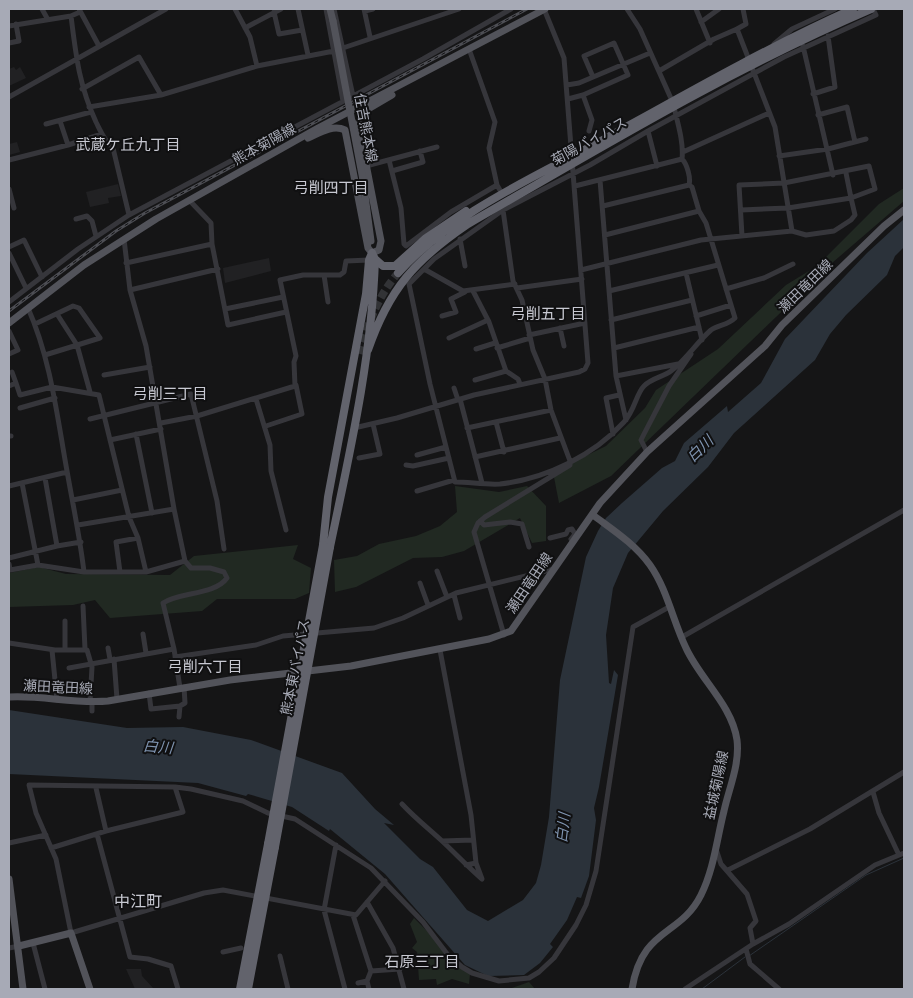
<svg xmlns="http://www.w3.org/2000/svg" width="913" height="998" font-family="'DejaVu Sans','Noto Sans JP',sans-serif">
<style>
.built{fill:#212123}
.green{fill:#212922}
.water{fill:#2b323a}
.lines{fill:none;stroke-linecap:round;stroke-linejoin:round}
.stream{stroke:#2b323a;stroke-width:1}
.highway-tunnel{stroke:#323336;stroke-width:8;stroke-dasharray:8 4;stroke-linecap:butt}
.minor{stroke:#36363b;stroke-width:5}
.major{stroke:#52535a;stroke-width:7}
.highway{stroke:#62636c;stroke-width:8}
.rail-casing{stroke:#4d4e54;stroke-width:3}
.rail{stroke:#101011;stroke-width:1;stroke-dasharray:4;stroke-linecap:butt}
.major-bridge{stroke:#52535a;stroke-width:7}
.highway-bridge{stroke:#62636c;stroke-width:8}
.labels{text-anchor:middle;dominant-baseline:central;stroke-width:4;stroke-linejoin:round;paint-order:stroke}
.street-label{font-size:14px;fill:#a7aab6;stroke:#101011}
.neighbourhood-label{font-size:15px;fill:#c8c9d2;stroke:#101011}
.water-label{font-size:15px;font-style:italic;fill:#7f94b0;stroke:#101011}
.quarter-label{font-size:16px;fill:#c8c9d2;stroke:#101011}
</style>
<rect width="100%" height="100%" fill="#151516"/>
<path class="built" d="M14 67 16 70 20 67 26 78 9 86V69Z
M17 142 20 152 9 155V144Z
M118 184 121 196 108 198 109 203 90 207 86 192Z
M269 258 271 271 225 283 223 268Z
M126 969H141L142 976 154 989H135Z"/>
<path class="green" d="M904 188V201L832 263 611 476 559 503 553 472 606 446 645 408 656 390 718 349 786 285 817 266 879 204Z
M455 486 499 492 527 486 546 506V541L532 543 520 518 464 551 442 557 413 558 356 587 335 592 334 560 357 556 379 544 416 536 440 526 457 512Z
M298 545 293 559 311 568 309 593 295 599H217L202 611 110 618 95 600 73 605 9 607V573L39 567 66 574 170 575 194 556Z
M414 918 470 974 469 984 452 979 437 985 436 979 419 980 417 952 412 948 417 942 410 924Z
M529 982 535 989H509Z"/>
<path class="water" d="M904 219V247L895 256 887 275 846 315 830 334 815 360 734 433 708 467 663 511 628 553 613 588 606 635 609 683 611 684 614 670 618 675 599 787 594 808 596 820 589 876 581 898 577 897 567 920 550 944 553 947 540 963 524 975 488 976 465 965 385 874 330 829 329 831 292 807 248 794 246 796 198 783 9 774V710L127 728 183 727 251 740 342 773 375 809 394 825 384 823 420 859 433 867 467 910 488 921 523 900 536 883 541 865 549 817 560 680 586 557 598 531 606 518 622 503 662 468 675 461 684 443 727 406 728 412 761 383 785 339 867 253Z"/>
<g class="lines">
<path class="stream" d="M749 956 866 875 904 858
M702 989 745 957"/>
<path class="highway-tunnel" d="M360 354C367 325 378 296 398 273"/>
<path class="minor" d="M42 9 47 18
M79 9 99 46
M235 9 250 37 257 66
M298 9 308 55
M326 9 343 101
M334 9 353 96
M364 9 370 37
M627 9 640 29 673 103C677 121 684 142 682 159 687 164 691 178 689 185L692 187 699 211 706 223 735 318C728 325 718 325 711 330 697 342 686 360 671 371 663 377 652 378 644 386 636 394 635 410 624 422 594 455 546 479 500 484 486 485 469 482 455 482L430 384 409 284 434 259 503 210 590 165 648 131 784 57 876 15 873 9
M696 9 710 43
M365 11 373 9
M274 12 279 34 302 30
M71 16C76 56 79 85 96 122 101 132 105 142 113 148L129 215
M701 22 719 9
M9 26 71 16 80 12
M245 28 281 9
M737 29 746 24 743 9
M9 43 19 41 16 24
M774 44 792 29 835 9
M803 46 833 175
M469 49 495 122 489 148 497 185 501 192
M659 71 714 39 737 29 775 127 792 231
M567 85 579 83 650 53
M82 89 139 57 161 95
M813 94 835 87 828 36
M583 95 592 120 589 131
M9 97 166 9
M568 99 583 95 628 75 614 43 584 56 593 77
M89 107 161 95 257 66 334 51 459 9
M818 115 847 107 855 142
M60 121 68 145
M46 124 91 112
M648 131 657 166
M683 152 769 113
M779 156 828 149 866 139
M9 160 68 145 102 134
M389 160 401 208 404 244 406 246 451 212 497 185
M366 166 437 147
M392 171 423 162 420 151
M600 180 616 376 626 420
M575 186 682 159
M9 189 14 208
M189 200 211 223 212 244 228 325 286 312
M603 206 689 185
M503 210 513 281 522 300 533 350 545 379 551 410 570 461V465L485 517 478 523 474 532 504 635
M741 210 788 208 851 198 846 173
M76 219 87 216 92 221 96 236
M605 235 699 211
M460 239 465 266
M9 247 24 240 42 277
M9 253 26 288
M126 263 212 244
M424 269 463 291 515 284
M581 270 701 240 792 231 806 235 834 231 851 220 855 215 851 198 875 189 869 166 784 183 739 185 742 236
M686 273 702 340
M324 275 328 302
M517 288 582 279
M726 289 764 278 793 264
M130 290 218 269
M473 291 489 322 506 371 518 379 520 384
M609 291 718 265
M9 302 78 249 129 215 423 59 511 9
M28 308C51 360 57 416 67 471 73 505 80 538 84 572
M225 309 283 297
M57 314 77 345 90 392
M442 316 456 312 451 299 465 292
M696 316 731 305
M611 320 692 300
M35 324 73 306 79 308 100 338 45 355
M560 328 564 346
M9 331 18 350 9 354
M529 335 585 323
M449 338 488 320
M497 348 530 338
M614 348 699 327
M476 349 495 343
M12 372 16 383
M104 375 150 367
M616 376 678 364
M475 380 506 371
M9 386 16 383 20 395 52 387 99 395 129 517 138 538 146 572
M454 388 458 400
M256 399 270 445 271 471 286 530
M460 399 482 483
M20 408 55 398
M90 419 191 394 217 501 224 549
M496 422 504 452
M161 423 197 416 295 386 294 362 296 356 280 280 303 275H340L344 272 346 261 369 260
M266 426 302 414 296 385
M354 428 397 418 474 395 579 372 585 369 588 363 564 58 544 9
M467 428 551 410
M136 434 152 513
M613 434 606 398 619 395
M9 436H11
M110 440 161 429
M647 452 641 440 644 434 669 386 691 354
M417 455 446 447
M475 457 560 438
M359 458 380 454 373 424
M406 465 413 466 449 458
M22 483 38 565
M9 486 67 472
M417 491 454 480
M73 500 122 490
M480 521 484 525 510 522 522 524 529 547
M78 525 174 509
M550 538 566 534 568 530 572 529 575 534 571 539
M57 546 81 542
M9 558 57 546 45 478
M9 564 10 570 38 565 84 572H146L185 561 174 509 146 346 130 290 124 239
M437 571 447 597
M120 572 116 542 138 538
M420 583 428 605
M454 595 460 618
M83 606 85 649
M65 621V650
M143 634 146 653
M682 637 904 510
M9 643 55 650H87L92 667 90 702
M108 648 110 659
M52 650 57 700
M440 650 471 815 476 863
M175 657 256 645 283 636 374 628 403 618 456 593 554 569
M114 659 117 699
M69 668 174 649
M180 688 174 649 163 603C179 592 215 595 227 578L224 572 210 568H191L185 561
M149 693 151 709 180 706 185 703 184 687
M92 711V702
M179 717 180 706
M175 787 29 785 36 813 56 859 71 933 204 893 223 890 356 915 385 881
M96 788 106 831
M873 792 879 813 899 855
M402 804C415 818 429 829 442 841 456 854 468 867 482 879L476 863 466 865
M97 834 130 957 148 959 171 966 178 989
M442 841 473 840
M9 843 46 835
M336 845 324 910 345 989
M51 848 106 831 183 812 175 787 191 789 243 801 268 813 295 819 371 868 423 922 448 955 462 967 472 973 499 981 529 978 539 972 554 958 576 925 586 905 596 871 633 627 669 607
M716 849 721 864 747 894 756 921 750 928 753 944
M728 870 810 829 904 772
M367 902 393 948 404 989
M353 915 371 971 400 969
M33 943 45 989
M9 948 19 946
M746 949 750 964 779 989
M223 952 241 948
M280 956 288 989
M367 981 369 989
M358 983 367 981 371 971
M685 989 753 944 789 924 875 865 904 853"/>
<path class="major" d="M330 9 333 21
M308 138C319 133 333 124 345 130L368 248 372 253
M363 180 371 241
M372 253 379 250 381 241 358 123 363 112 392 95
M9 323 84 265 156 219 318 128 545 9
M593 515C613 530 635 544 650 565 667 589 673 621 686 648 700 679 732 705 737 740 740 764 729 788 724 811 717 838 714 869 701 895 680 937 642 927 632 989
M9 697C42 695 74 704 108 701L230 680 351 666 489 639 511 631 600 503 647 452 765 346 782 325 884 226 904 210
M9 879 23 989
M19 946 71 933 90 989"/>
<path class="highway" d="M375 259 383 266H395L426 238 466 211
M398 273C452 213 531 179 601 141 684 95 766 48 853 9
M368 350C389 289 415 260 468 224 600 148 731 69 871 9
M323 545 328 497 366 294 369 260 372 253
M330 547C350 452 372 356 375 259L372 253
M240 989 268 844
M248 989 275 847"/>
<defs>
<path id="rail" d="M9 311 116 231 145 213 527 9"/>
</defs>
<use href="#rail" class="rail-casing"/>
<use href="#rail" class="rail"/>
<path class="major-bridge" d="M333 21 363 180"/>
<path class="highway-bridge" d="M268 844 323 545
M275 847 330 547"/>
</g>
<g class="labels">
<g class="street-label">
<text transform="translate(366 128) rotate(79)">住吉熊本線</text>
<text transform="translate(589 141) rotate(-29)">菊陽バイパス</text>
<text transform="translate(264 144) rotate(-29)">熊本菊陽線</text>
<text transform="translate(805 286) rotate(-44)">瀬田竜田線</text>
<text transform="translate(529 583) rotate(-56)">瀬田竜田線</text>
<text transform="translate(295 667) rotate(-79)">熊本東バイパス</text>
<text transform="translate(58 687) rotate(3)">瀬田竜田線</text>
<text transform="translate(716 785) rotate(-78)">益城菊陽線</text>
</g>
<g class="neighbourhood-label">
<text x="128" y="145">武蔵ケ丘九丁目</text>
<text x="331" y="188">弓削四丁目</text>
<text x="548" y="314">弓削五丁目</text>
<text x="170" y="394">弓削三丁目</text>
<text x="205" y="667">弓削六丁目</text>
<text x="422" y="962">石原三丁目</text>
</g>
<g class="water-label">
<text transform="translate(700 449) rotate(-44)">白川</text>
<text transform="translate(158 747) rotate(5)">白川</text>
<text transform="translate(563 828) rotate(-83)">白川</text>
</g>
<g class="quarter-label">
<text x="138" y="901">中江町</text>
</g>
</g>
<rect width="913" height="998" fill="none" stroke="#a7aab6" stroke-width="20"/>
</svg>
